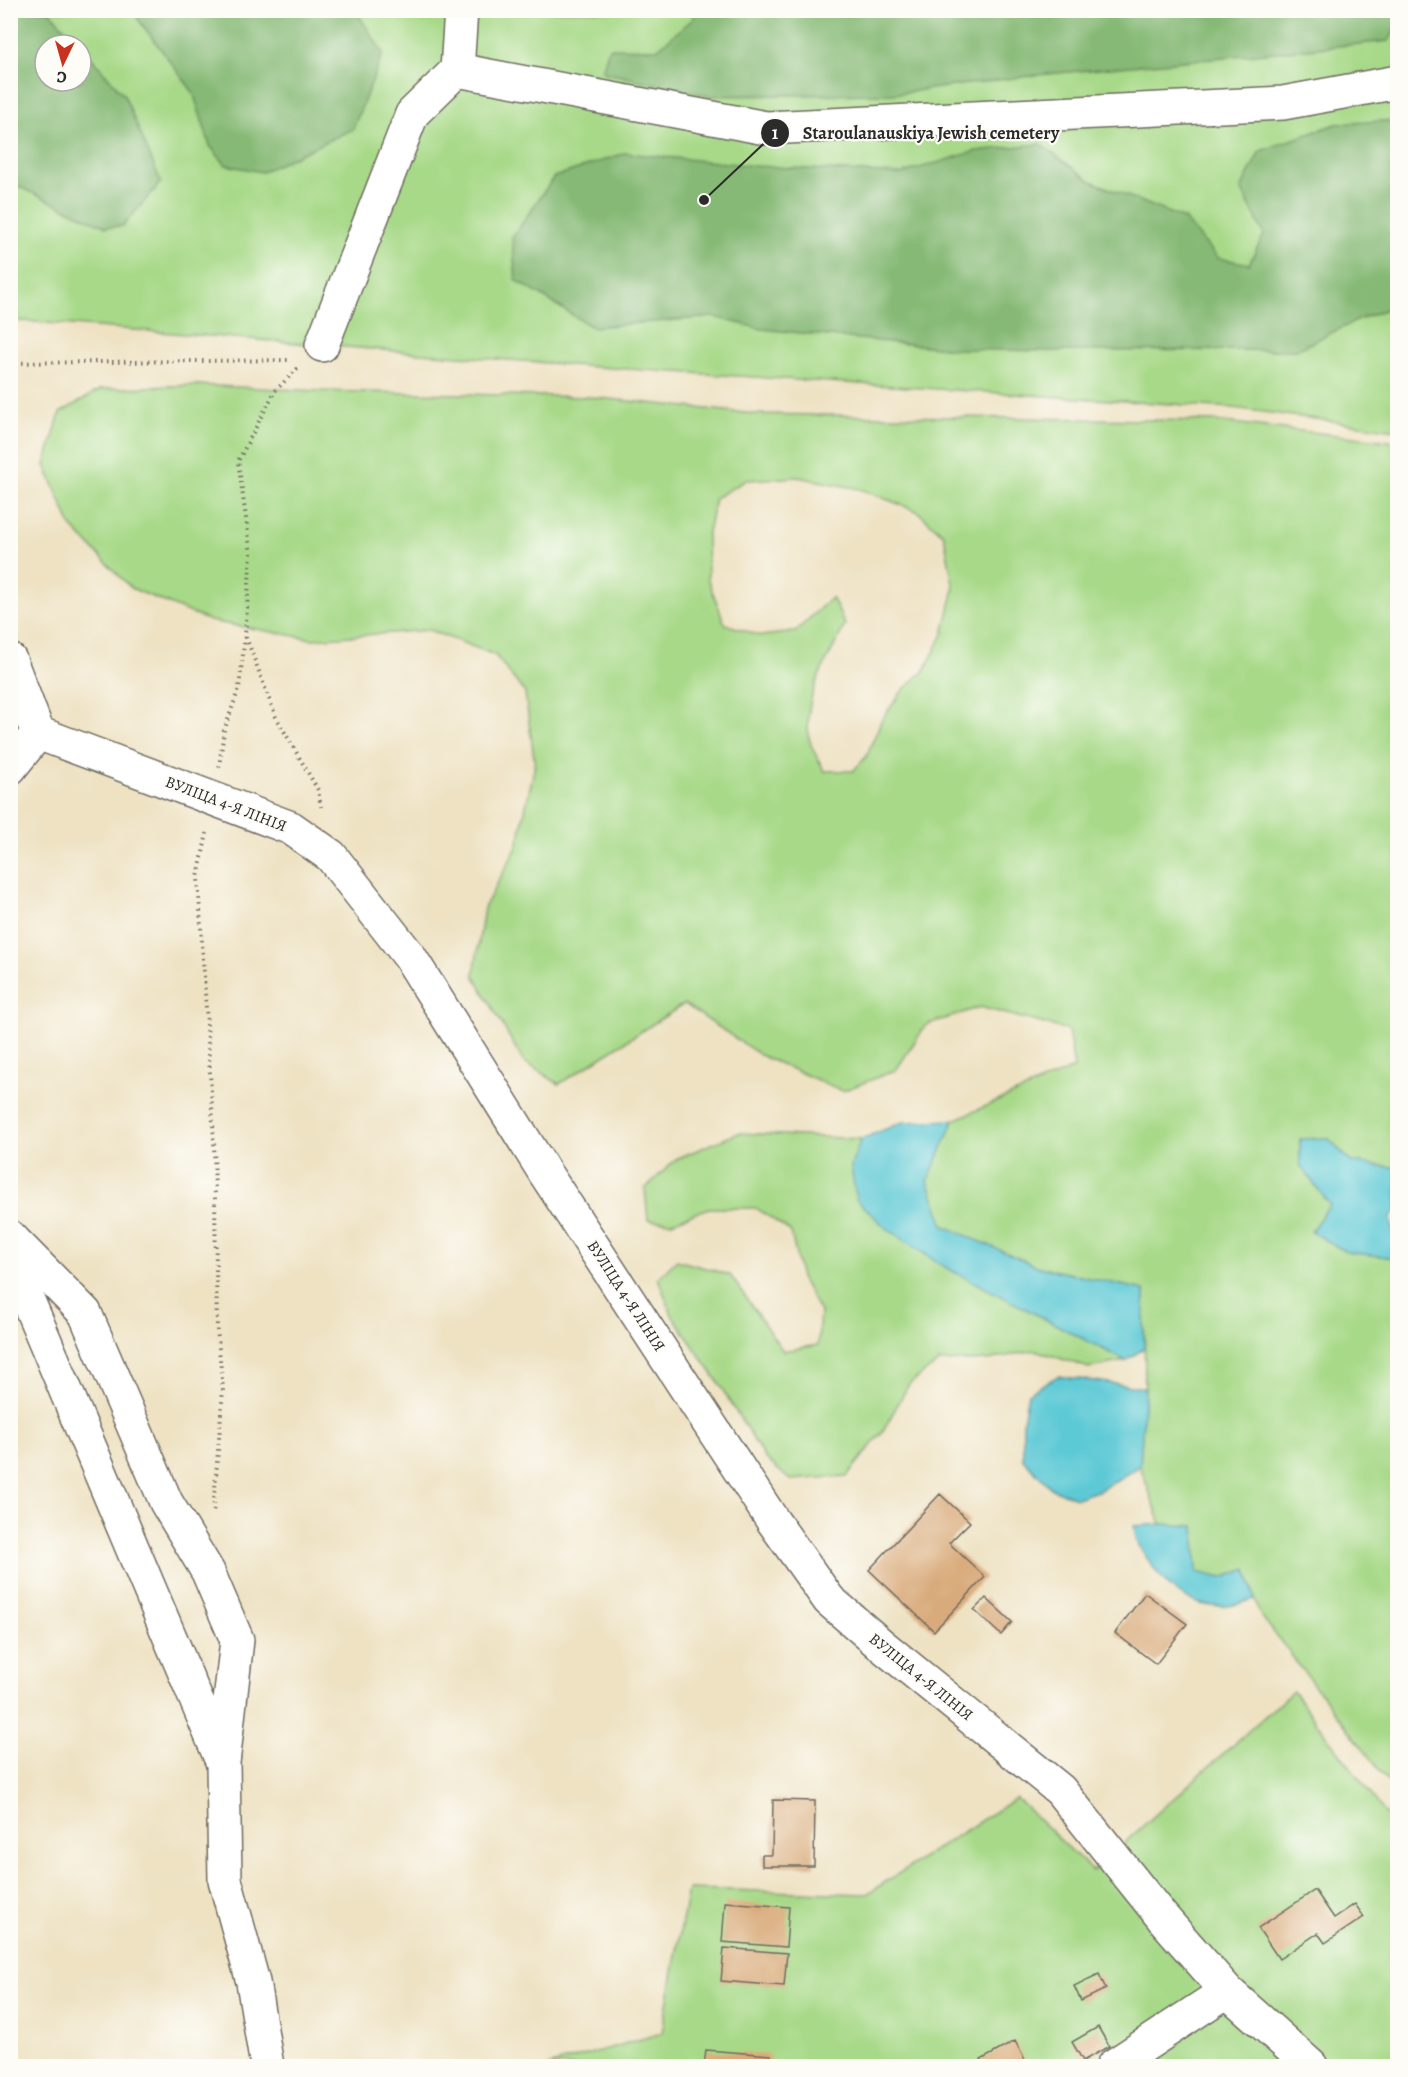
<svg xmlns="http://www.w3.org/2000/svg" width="1408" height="2077" font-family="Alegreya,serif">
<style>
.green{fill:#a7d988;stroke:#69825a;stroke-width:1.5;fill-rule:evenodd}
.forest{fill:#85b974;stroke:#587250;stroke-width:1.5}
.water{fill:#5dc9d5;stroke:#447a80;stroke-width:1.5}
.building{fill:#d9ab7b}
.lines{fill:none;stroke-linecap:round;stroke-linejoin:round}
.minor-casing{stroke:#6f6b60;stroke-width:36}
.path{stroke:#6f6b60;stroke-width:4;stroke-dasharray:1.5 4.5;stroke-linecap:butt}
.minor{stroke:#fff;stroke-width:33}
.labels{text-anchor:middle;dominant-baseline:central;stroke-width:4.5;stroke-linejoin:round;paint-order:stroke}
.street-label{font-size:16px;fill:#2b2b2b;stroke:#fdfcf7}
.leader{fill:none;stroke:#2b2b2b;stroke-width:2}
.callout-dot{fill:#2b2b2b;stroke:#fdfcf7;stroke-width:2}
.mark-label{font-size:18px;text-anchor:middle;font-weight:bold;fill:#fff}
.callout-label{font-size:18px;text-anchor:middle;font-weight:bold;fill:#2b2b2b;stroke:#fdfcf7;stroke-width:4.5;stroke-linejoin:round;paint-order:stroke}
</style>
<rect width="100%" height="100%" fill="#fdfcf7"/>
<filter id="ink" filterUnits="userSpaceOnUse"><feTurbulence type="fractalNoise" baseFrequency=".0167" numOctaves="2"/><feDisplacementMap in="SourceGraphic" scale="12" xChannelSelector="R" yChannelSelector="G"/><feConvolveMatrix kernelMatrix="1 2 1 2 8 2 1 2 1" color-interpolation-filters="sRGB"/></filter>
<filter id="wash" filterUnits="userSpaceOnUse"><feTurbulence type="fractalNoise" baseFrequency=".008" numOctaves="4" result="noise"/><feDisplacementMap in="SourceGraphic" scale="24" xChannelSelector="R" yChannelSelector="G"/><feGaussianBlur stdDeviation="1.35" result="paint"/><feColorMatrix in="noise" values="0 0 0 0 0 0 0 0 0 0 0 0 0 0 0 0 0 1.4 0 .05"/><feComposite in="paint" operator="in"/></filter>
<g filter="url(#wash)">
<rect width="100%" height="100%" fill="#eee2c3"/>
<path class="green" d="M10 11H1397V430L1234 408 597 367 11 320ZM45 45H81V81H45Z
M197 385 320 391 589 397 755 414 1214 421 1397 442V1168L1351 1162 1328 1138 1300 1140V1165L1330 1205 1311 1231 1346 1252 1397 1258V1793L1259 1613 1247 1569 1222 1578 1197 1573 1194 1526 1161 1524 1140 1466 1145 1388 1144 1290 1039 1267 944 1227 928 1181 954 1120 1074 1068 1068 1030 980 1007 926 1025 896 1070 843 1091 762 1056 684 1004 559 1084 523 1061 474 975 484 908 517 847 535 765 525 693 495 655 429 630 312 639 210 621 131 588 71 526 45 465 60 413 101 389ZM798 477 860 489 917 511 944 535 954 589 943 634 925 670 903 690 882 719 866 757 853 771H824C820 761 810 748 809 737 803 692 827 663 845 625L832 597 795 632 761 636 725 624 708 580 707 537 715 498 746 480Z
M738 1133 861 1139 851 1166 885 1227 943 1266 1126 1361 1089 1368 1035 1350 988 1360 939 1362 909 1384 883 1431 847 1476 790 1480 764 1457 718 1382 672 1315 658 1278 677 1260 730 1275 783 1351 818 1345 820 1312 801 1278 791 1232 756 1208H709L672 1222 648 1220 645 1189 676 1159Z
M1293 1691 1397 1829V2066H548L662 2033 688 1889 867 1894 1016 1798 1093 1871Z"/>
<path class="forest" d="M11 10 49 11 80 45H45V81H81V46L124 95 161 182 123 226 106 227 11 183Z
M132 11H356L383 53 353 129 262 172 226 165 210 146 193 92Z
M693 11 1397 10V26L1389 41 1037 75 892 94 709 96 602 72 609 48 657 49 693 19Z
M1397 120V305L1358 320 1296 350 1048 351 956 349 762 329 714 317 592 327 516 280 512 238 554 177 625 153 756 166 900 174 976 151 1040 144 1091 181 1184 219 1218 258 1249 264 1264 234 1241 189 1260 151 1336 124Z"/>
<path class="water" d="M954 1120 928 1181 944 1226 1039 1267 1144 1290V1348L1126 1361 943 1266 885 1227 856 1199 851 1166 861 1139 903 1122Z
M1328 1138 1351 1162 1397 1168V1211L1391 1217 1393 1236 1397 1237V1258L1346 1252 1311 1231 1330 1205 1300 1165V1139Z
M1058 1376 1145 1388 1140 1466 1100 1490 1077 1498 1052 1489 1023 1459V1421L1028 1393Z
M1161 1524 1194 1526 1197 1572 1222 1578 1247 1569 1255 1599C1247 1601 1237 1605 1228 1606 1192 1609 1170 1591 1151 1564 1142 1551 1135 1542 1134 1526Z"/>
<g id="blocks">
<path class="building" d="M940 1494 970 1522 949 1543 985 1577 934 1631 869 1570Z
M1145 1593 1187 1624 1156 1664 1115 1633Z
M986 1598 1012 1622 1001 1635 974 1610Z
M773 1800 815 1801 814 1866H762V1855H772Z
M1315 1890 1334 1918 1355 1904 1364 1917 1325 1943 1318 1933 1279 1959 1258 1928Z
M725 1902 789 1907 786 1947 722 1942Z
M724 1948 787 1953 784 1986 721 1981Z
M1099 1974 1106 1989 1081 2001 1074 1986Z
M1098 2027 1109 2046 1083 2061 1072 2042Z
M1015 2041 1028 2066H984L981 2060Z
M706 2050 771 2055 770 2066H704Z"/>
</g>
</g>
<g filter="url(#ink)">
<use href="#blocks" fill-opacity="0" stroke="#6f6b60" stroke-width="1.5"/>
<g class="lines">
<defs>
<path id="minor" d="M457 70 766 128 1283 103 1398 82
M322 345 412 114 457 70 461 10
M10 660 38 733 291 828 331 856 410 957 545 1173 773 1521 829 1600 880 1644 1060 1790 1162 1917 1227 1991 1311 2066
M10 768 38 733
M10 1237 85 1313 166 1502 208 1572 237 1640 223 1763 225 1880 253 1982 267 2066
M10 1258 222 1761
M1113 2066 1227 1991"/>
</defs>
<use href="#minor" class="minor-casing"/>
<path class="path" d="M10 363 292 360
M246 637 276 717 318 790 321 807
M219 767 224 731 239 688 245 636 251 554 238 461 275 391 298 368
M207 833 198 877 214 1139 217 1329 223 1389 213 1513"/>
<use href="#minor" class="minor"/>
</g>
</g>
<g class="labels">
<g class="street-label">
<text transform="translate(226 804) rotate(21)">ВУЛІЦА 4-Я ЛІНІЯ</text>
<text transform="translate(626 1296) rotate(57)">ВУЛІЦА 4-Я ЛІНІЯ</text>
<text transform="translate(921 1677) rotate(39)">ВУЛІЦА 4-Я ЛІНІЯ</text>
</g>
</g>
<path class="leader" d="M704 200L775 133"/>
<g class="callout-dot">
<circle cx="704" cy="200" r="6"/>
<circle cx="775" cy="133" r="15"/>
</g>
<g class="mark-label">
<text x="775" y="139">1</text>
</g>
<g class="callout-label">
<text x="931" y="139">Staroulanauskiya Jewish cemetery</text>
</g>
<rect width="1408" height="2077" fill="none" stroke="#fdfcf7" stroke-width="36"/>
<g transform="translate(63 63) rotate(185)"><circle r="28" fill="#fdfcf7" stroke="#a9a8a5" stroke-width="1.5"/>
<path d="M0-4.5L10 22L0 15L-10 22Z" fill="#c8321e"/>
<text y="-9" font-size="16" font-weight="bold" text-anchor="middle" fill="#2b2b2b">С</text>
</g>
</svg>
